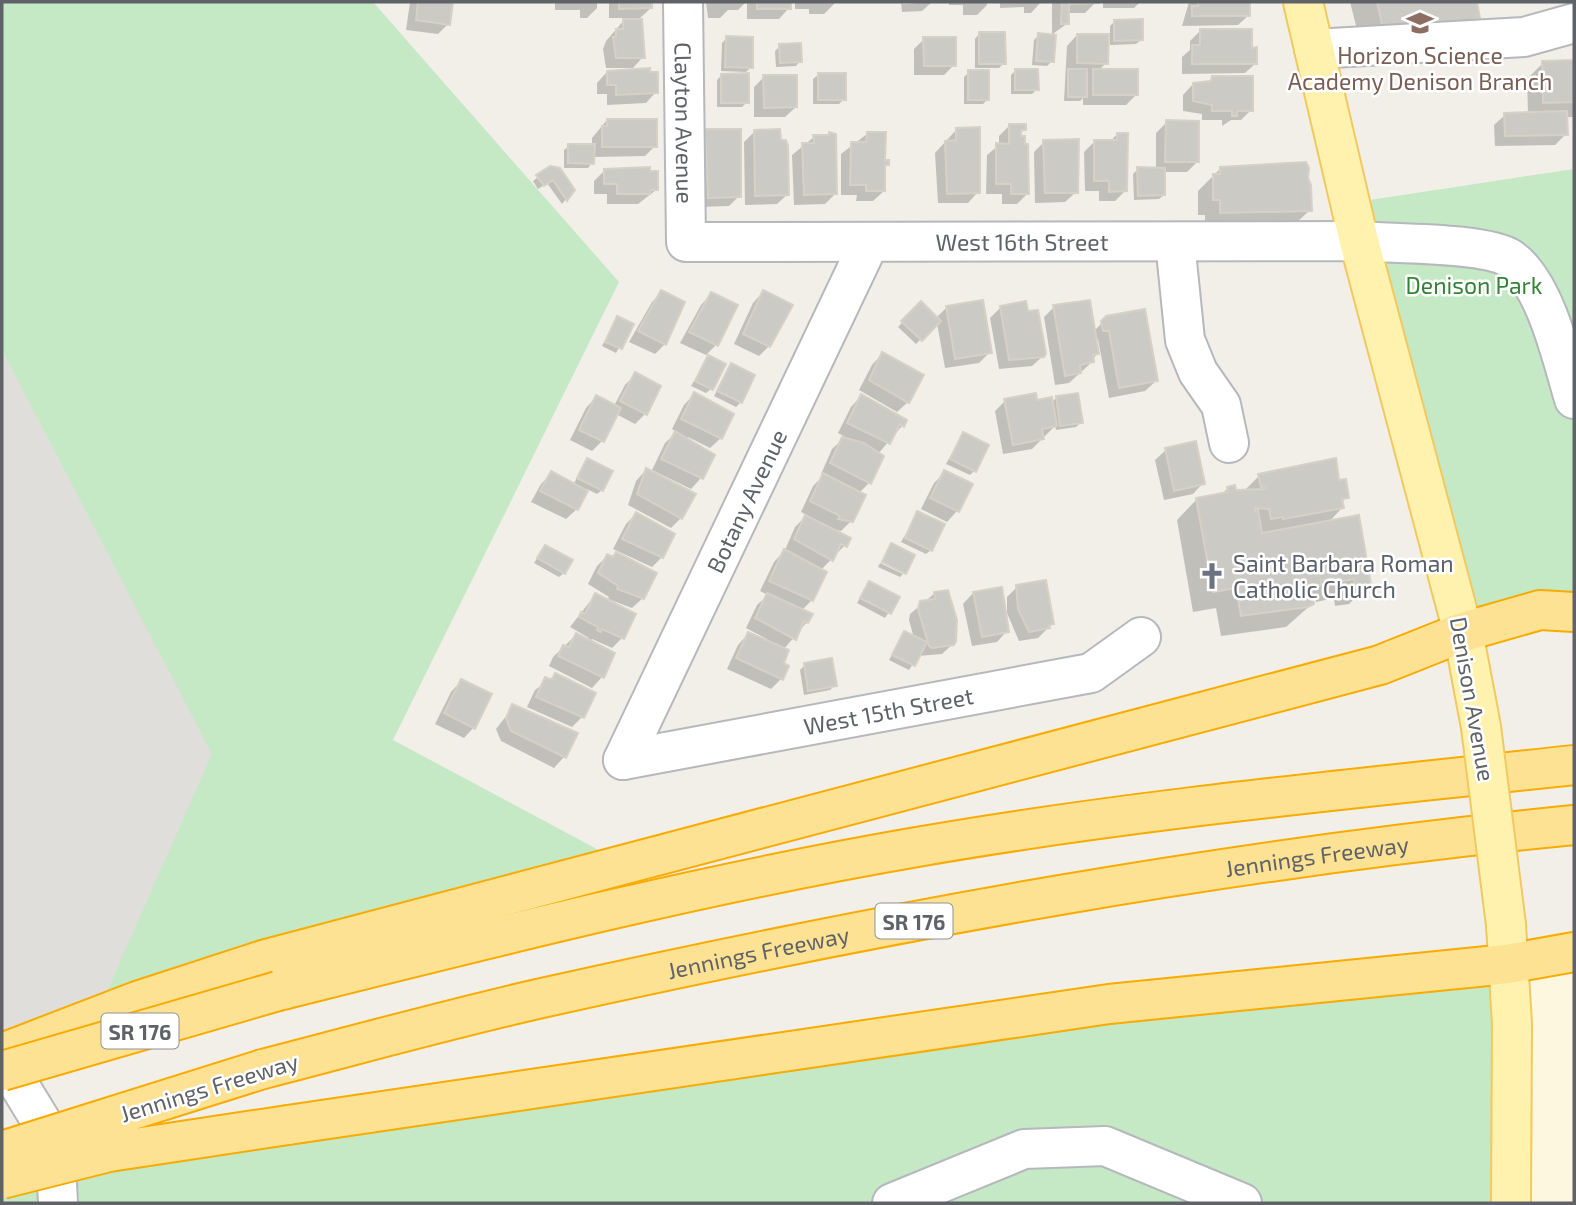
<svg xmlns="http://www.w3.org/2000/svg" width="1576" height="1205" font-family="'Exo 2',sans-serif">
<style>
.commercial{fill:#fef7e0}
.industrial{fill:#e0deda}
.green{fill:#c5e8c5}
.shadow{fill:#0003}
.building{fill:#cccac5;stroke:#d6d1c6;stroke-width:2}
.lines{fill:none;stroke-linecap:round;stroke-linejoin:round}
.minor-casing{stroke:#b5b8bc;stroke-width:42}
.major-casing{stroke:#f2c960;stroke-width:42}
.highway-casing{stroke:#f9ab00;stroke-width:42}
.minor{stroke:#fff;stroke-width:38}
.major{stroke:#fff2af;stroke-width:38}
.highway{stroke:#fde293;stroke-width:38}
.major-bridge-casing{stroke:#f2c960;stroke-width:42;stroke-linecap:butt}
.highway-bridge-casing{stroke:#f9ab00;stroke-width:42;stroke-linecap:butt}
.major-bridge{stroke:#fff2af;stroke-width:38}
.highway-bridge{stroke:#fde293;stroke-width:38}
.labels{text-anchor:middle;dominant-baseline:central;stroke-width:5;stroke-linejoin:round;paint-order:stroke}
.shield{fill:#fff;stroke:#8f9295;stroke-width:2}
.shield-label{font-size:21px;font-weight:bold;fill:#5f6368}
.education-label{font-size:23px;fill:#785e54;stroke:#fff}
.street-label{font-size:23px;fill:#5f6368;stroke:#fff}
.park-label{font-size:23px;fill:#348238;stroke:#fff}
.worship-label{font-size:23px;fill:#5b616d;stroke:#fff;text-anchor:start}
</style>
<rect width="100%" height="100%" fill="#f1efe8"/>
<path class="commercial" d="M1574 952V1203H1511L1507 964Z"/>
<path class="industrial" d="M2 350 213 754 96 1016 2 1050Z"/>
<path class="green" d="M2 2H373L619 282 393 740 623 863 96 1016 212 754 2 350Z
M1574 169V612L1463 632 1350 203Z
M1507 964 1511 1203H2V1179Z"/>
<path class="shadow" d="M410 2H451L448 24 438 34 406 30Z
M555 2H597V8L587 18H580V10H555Z
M609 2H651V8L640 18 643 57 633 68H606L603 49 606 41 626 18H609Z
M706 2H746L738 10H728L720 18H708Z
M747 2H789V8L779 19H747Z
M795 2H834V4L824 14H809V9H795Z
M901 2 903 4 932 2 922 11 902 12Z
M949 2H987V5L977 15H963V5H949Z
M1000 2H1041L1031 13H1024V7L1000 8Z
M1052 2H1096L1085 13H1068V23L1054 33 1052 61 1047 66 1032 65 1034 40 1039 35 1052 36Z
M1103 2H1140L1134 8H1103Z
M1189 2H1249V15L1238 25 1182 26Z
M1350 2H1475L1478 18 1458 38 1364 57Z
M1115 21 1141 40 1136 44 1110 45V26Z
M1200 31 1250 49 1256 63 1245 73 1182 74V57L1190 50V41Z
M979 34 1004 63 999 68H975V39Z
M1077 35 1106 63 1098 71 1136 95 1126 105H1083V98L1080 101H1064L1067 46Z
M727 38 751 67 746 72 721 71 722 43Z
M924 39 954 65 944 75H914V49Z
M780 46 800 61 796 66 776 67 775 51Z
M1574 62V117H1565L1566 134 1555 145 1495 146 1494 125 1505 115 1528 114 1527 79 1543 63Z
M1016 70 1037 89 1032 94H1011V75Z
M607 72 656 92 646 103 607 105V94H597V83Z
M969 72 988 99 983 104H964V77Z
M722 75 747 102 742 107H717V80Z
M818 75 844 99 839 104H813V79Z
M764 77 796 107 785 117H754V87Z
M1212 78 1251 110 1241 120H1231L1222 126V120H1202V114L1183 111V95L1193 84 1207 83Z
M607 120 655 146 645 156 593 157 592 163 588 168H564V150L569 146H592V138Z
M1167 122 1197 162 1187 172H1163L1164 195 1159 199 1134 200 1133 174 1138 169 1156 170V133Z
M1010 125 1024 130 1019 135 1027 194 1017 204H1002V194H986L987 155 999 145V136Z
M957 129 978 192 968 203H938L935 153Z
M706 131 739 196 729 206 698 207 696 141Z
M754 132 788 194 777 204 745 205 744 142Z
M829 134 835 194 825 204 794 205 792 155 814 137Z
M867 134 887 164 884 168V191L873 201H856L857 195H841V154Z
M1117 134 1125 191 1115 201H1099V191H1085L1084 152 1094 142H1110Z
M1044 142 1076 192 1065 202 1035 203 1034 152Z
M550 168 573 190 562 204 547 183 538 189 533 181Z
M1221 168 1308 169 1310 210 1294 225 1205 228V215H1198V191Z
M605 170 656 190 638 204H607V194H594V181Z
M662 292 665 344 655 354 629 342 652 302Z
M763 292 769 346 759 356 734 344 753 303Z
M711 294 716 345 706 355 680 343 701 305Z
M921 303 936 318 947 307 990 352 979 363 945 368 937 323 916 344 898 327Z
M1001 307 1043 356 1032 366 999 369 990 318Z
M1054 307 1094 331 1107 318 1156 381 1145 391 1109 398 1098 339 1095 340 1097 353 1092 362 1069 383 1055 385 1044 317Z
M617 318 631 325 616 353 602 346Z
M882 354 908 402 897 412 859 390 872 365Z
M709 357 711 389 706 393 691 386Z
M731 365 741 402 736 407 714 396Z
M635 375 645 414 635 424 616 414 602 441 592 451 570 440 586 408 596 397 614 406 625 385Z
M694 394 721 438 710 448 688 437 687 439 713 455 701 478 691 489 652 470 665 443 677 432 672 429 684 405Z
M861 396 902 426 878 454 869 483 859 493 851 521 841 531 833 529 845 545 820 571 812 600 801 611 807 622 783 650 781 679 771 689 727 669 738 645 748 634 765 642 767 639 746 628 757 605 768 595 760 591 774 562 785 550 795 527 807 515 801 512 813 486 824 475 821 474 832 449 845 437 838 433 851 407Z
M1056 398 1081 422 1076 427 1056 430 1055 426 1032 449 1003 454 995 411 1005 401 1051 403Z
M963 434 974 471 970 475 946 464Z
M1166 450 1203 483 1193 494 1164 500 1155 460Z
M587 460 602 490 597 494 587 489 577 509 566 519 531 502 541 484 551 474 573 485Z
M646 470 681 518 671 528 628 505 636 481Z
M944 473 970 485 957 511 947 522 921 509 934 483Z
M1259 476 1338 482 1347 497 1341 503 1342 508 1328 523 1370 583 1349 604 1335 606 1334 598 1316 602 1315 597 1311 598 1312 604 1286 627 1221 636 1216 608 1193 612 1177 520 1197 499 1221 495 1228 488 1243 492Z
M918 513 931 550 926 554 901 542Z
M636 514 662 557 652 567 613 549 626 524Z
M545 547 564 573 559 577 534 563Z
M607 556 643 598 632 608 608 599 622 638 612 648 592 639 589 642 613 654 602 677 592 688 549 666 553 657 576 635 587 641 589 638 570 627 595 595 607 601 609 597 588 584 597 566Z
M880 563 903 574 900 577 878 567Z
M869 583 898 598 885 618 857 603Z
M1017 587 1052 624 1038 638 1019 641 1007 613V597Z
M935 593 953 644 942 654 918 656 909 670 889 660 904 633 914 638 909 620 910 614Z
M973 593 1007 631 997 642 972 646 963 604Z
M805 665 835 685 830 690 804 695 800 670Z
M555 675 582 717 572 727 527 707 535 690Z
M461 681 474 727 464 738 435 724 451 692Z
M513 707 576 734 564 757 554 768 501 741 496 729Z"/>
<path class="building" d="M418 2H453L450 25 416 20Z
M619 2H652V8L619 9Z
M757 2H791V9H757Z
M1062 2H1098V3L1069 4V24H1061Z
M1198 2H1250V16H1192V6H1198Z
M1377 2H1477L1480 18 1385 38Z
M623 19H642L645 58H616L613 37H616V29H623Z
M1143 19V40L1114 41V20Z
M1200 29H1252V48L1257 47V64H1192V45H1200Z
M979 32H1005L1006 64H979Z
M1038 33 1056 35 1054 62 1036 61Z
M1077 34H1109L1108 64 1077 63Z
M726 36 753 37V68L725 67Z
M923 37H956V66H924Z
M801 43 802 62 780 63 779 44Z
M1574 60V102L1543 103 1542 61Z
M650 68V72H658V93L616 95V85H607V71Z
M1015 69H1038L1039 90H1015Z
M1068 69H1087V97H1068Z
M1093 69H1138V95H1093Z
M968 70H989V100H968Z
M749 73V103H721V74Z
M818 73H846V100H818Z
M763 75H797V107L764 108Z
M1212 76H1253V111H1237V116H1232V111H1212V105L1193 101V83L1211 81Z
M1567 111 1568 135 1505 136 1504 113Z
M607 119H657V147H602V126H607Z
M1166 120 1199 121V162H1165Z
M1009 124H1026V130H1021V136H1025V144H1028L1029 194H1011V184H996V143L1009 144Z
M980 127V193L947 194 945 141 956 140V128Z
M705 129H741V197L708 198Z
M780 129 781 140H786L788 146 789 195 755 196 754 130Z
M829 132 836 134 837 194 804 195 802 143H814L813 135H829Z
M867 132H886L885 160H889V165H885V191H866V185H850L851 142H866Z
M1117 133H1128L1127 191 1109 192V181H1094V140H1117Z
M1079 139 1078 193H1045L1043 140Z
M568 144H595L594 164 568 163Z
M1306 162 1309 168 1308 178 1311 185 1312 211 1220 213V200H1213V174H1220V167Z
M550 166 560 168 575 190 567 201 553 180 544 186 536 175Z
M650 167V171H658V190H650V194H617V184H604V169Z
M1137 167 1165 168V195L1138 196Z
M661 290 685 302 666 345 638 331Z
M763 290 793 305 770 347 743 334Z
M711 292 738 305 718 346 689 332Z
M983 300 992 353 955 359 946 306Z
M1090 300 1099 354 1093 355 1094 362 1080 365 1081 373 1065 376 1053 305Z
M921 301 941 321 922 341 901 321Z
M1026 301 1028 311 1038 310 1046 353 1044 357 1009 360 1000 306Z
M1145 309 1158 381 1119 388 1109 331H1103L1101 321 1106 316Z
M617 316 634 324 622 349 605 342Z
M882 352 924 375 909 403 869 380Z
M708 355 726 364 713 390 695 381Z
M731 363 755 375 742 403 717 391Z
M635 372 661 386 647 415 620 401Z
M694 392 734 414 722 439 681 419Z
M1036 393 1037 400 1052 397 1057 426 1042 429 1044 439 1013 445 1004 399Z
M1078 393 1083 423 1060 426 1056 396Z
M861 394 907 420 904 427 900 424 890 444 847 423Z
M596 395 621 408 604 442 579 430Z
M675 431 715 455 703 479 661 459Z
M963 432 989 445 976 472 950 459Z
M842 437 864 443 884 456 871 484 830 463Z
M1196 441 1205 484 1174 491 1165 448Z
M587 458 613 471 603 491 577 478Z
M1336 458 1339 480 1346 479 1349 498 1342 499 1344 508 1283 519V517L1271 519 1269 509 1255 508V511L1258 510 1262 533 1359 515 1371 584 1355 587 1354 579 1337 582 1336 578 1321 580V585L1306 588 1307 595 1312 594 1314 604 1308 607 1241 616 1236 588 1213 592 1196 498 1228 492 1227 487 1235 485 1236 490 1266 489V486L1261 487 1258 474Z
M646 468 696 494 682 519 637 494Z
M944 470 973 484 959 512 930 498Z
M551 471 588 491 578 510 540 491Z
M823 473 866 495 853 522 838 519 840 516 810 501Z
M917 511 945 524 932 551 905 538Z
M636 512 675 534 663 558 622 539Z
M805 515 851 538 847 547 841 544 833 561 794 539Z
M891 543 915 555 906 574 882 562Z
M545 545 573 560 565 574 537 558Z
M784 549 827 572 813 601 769 581Z
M616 552 657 573 644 599 617 589 618 586 598 573 607 554 613 557Z
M1046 580 1054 624 1049 625 1050 628 1029 632 1018 609 1016 585Z
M869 581 900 597 891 614 860 598Z
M1002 587 1009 632 982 637 973 592Z
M948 590 957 620 956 641 954 645 932 648 929 646 918 609 920 601 935 599 934 592Z
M595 593 636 614 624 639 602 629 601 632 597 630 598 627 579 617 581 612 585 614Z
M767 593 813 614 808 623 804 621 796 640 755 618Z
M904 631 927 642 915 666 892 655Z
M748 632 789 650 784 663 789 666 783 680 736 658Z
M576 633 615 653 604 678 558 656 563 645 569 647Z
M832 658 837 686 808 691 804 663Z
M555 673 596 693 584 718 536 697 545 677 552 680Z
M461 679 492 694 475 729 444 713Z
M512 704 578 733 566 758 511 731 506 718Z"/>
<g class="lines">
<defs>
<g id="minor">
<path id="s1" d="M683 2 686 242 1359 241C1392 244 1487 242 1511 259 1546 285 1562 359 1574 399"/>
<path d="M1314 49 1524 37 1574 23"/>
<path d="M1175 242 1185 340 1198 372 1221 405 1229 443"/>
<path id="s2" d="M623 760 869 243"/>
<path id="s3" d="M623 760 1091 673 1141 637"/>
<path d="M2 1057 55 1144 58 1203"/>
<path d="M892 1203 1024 1149 1105 1146 1242 1203"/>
</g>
<path id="major" d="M1303 2 1359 241 1463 632 1481 727
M1506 925 1512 1024 1511 1203"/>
<g id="highway">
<path d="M278 991C490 938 702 884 917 847 1135 809 1355 789 1574 765"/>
<path d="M2 1053 137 1001 266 959 1380 665 1463 632 1540 610 1574 612"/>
<path id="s4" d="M263 1069C356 1045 449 1019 542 998 883 922 1227 859 1574 825"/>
<path d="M288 1125 1109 1004 1507 964 1574 952"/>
</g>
</defs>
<use href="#minor" class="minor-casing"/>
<use href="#major" class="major-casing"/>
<use href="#highway" class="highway-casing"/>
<use href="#minor" class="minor"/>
<use href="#major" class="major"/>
<use href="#highway" class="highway"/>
<defs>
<path id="major-bridge" d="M1481 727 1506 925"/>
<path id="highway-bridge" d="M2 1071 278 991
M2 1151 263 1069
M2 1179 109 1152 288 1125"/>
</defs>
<use href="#major-bridge" class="major-bridge-casing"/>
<use href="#highway-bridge" class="highway-bridge-casing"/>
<use href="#major-bridge" class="major-bridge"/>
<use href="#highway-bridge" class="highway-bridge"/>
</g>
<defs>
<symbol id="school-bare" viewBox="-9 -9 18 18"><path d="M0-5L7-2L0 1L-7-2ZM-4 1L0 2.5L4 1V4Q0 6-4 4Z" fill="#8d6e63" stroke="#fff" stroke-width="2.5" paint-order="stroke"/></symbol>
<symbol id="church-bare" viewBox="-9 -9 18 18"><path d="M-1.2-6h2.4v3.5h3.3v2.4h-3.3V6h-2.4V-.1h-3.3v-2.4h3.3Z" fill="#6b7280" stroke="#fff" stroke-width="2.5" paint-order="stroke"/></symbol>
</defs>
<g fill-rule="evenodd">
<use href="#school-bare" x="1401" y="4" width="38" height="38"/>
<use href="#church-bare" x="1193" y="557" width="38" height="38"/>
</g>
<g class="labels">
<g class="shield">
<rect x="875.5" y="903.5" width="77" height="35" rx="5"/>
<rect x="101.5" y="1013.5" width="77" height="35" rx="5"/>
</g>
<g class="shield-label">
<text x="914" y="921">SR 176</text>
<text x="140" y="1031">SR 176</text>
</g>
<g class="education-label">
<text x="1420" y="55">Horizon Science<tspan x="1420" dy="26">Academy Denison Branch</tspan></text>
</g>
<g class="street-label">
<text stroke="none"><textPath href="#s1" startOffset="121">Clayton Avenue</textPath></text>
<text stroke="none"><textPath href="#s1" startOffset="576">West 16th Street</textPath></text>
<text stroke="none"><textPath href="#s2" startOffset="287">Botany Avenue</textPath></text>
<text transform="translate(1473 699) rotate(80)">Denison Avenue</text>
<text stroke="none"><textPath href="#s3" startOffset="270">West 15th Street</textPath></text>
<text stroke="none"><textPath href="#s4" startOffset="1076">Jennings Freeway</textPath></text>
<text stroke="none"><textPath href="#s4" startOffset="509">Jennings Freeway</textPath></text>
<text transform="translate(209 1087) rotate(-17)">Jennings Freeway</text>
</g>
<g class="park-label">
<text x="1474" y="285">Denison Park</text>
</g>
<g class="worship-label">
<text x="1233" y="563">Saint Barbara Roman<tspan x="1233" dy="26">Catholic Church</tspan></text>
</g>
</g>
<rect width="1576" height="1205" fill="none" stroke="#5f6368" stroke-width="7"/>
</svg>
